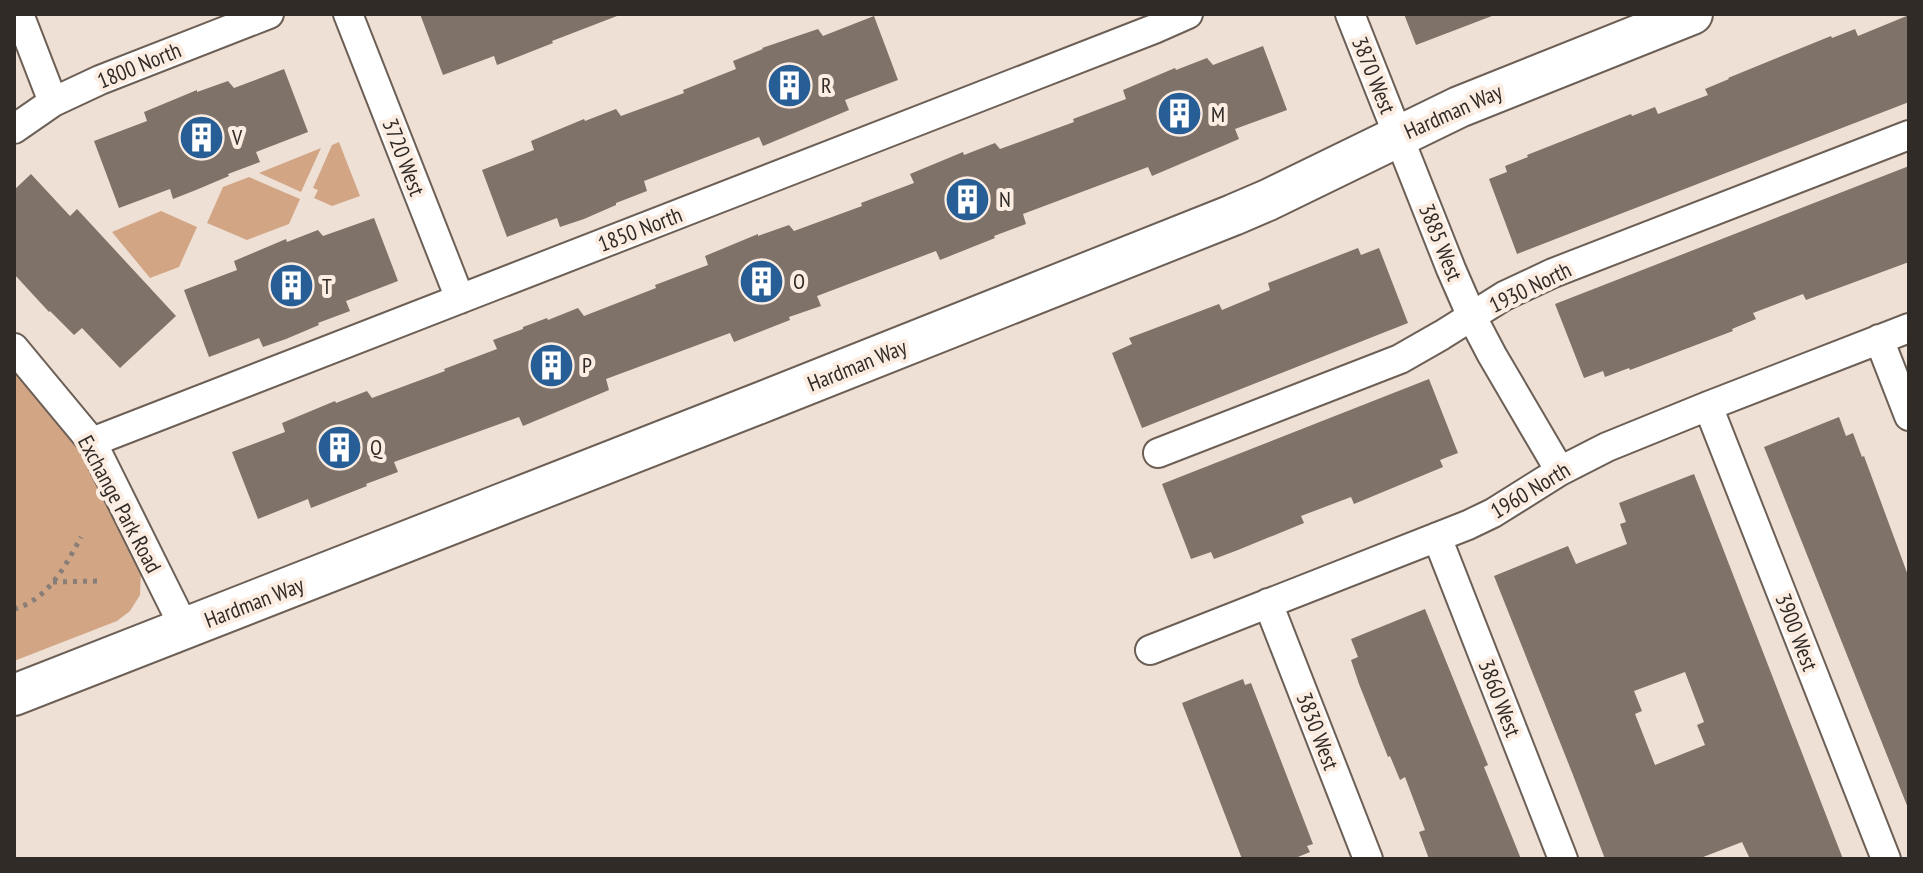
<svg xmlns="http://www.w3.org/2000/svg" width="1923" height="873" font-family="'PT Sans Narrow',sans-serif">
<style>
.green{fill:#d2a685}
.building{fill:#7f7269;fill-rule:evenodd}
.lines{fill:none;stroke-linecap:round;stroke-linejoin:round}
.street-casing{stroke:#6c5f56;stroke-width:32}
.secondary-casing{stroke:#6c5f56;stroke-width:44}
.path{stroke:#887e77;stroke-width:5;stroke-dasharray:4 6;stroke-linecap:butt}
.street{stroke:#fff;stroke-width:28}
.secondary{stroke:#fff;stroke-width:40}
.labels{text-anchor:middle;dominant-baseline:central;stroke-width:8;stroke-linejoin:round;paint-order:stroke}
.street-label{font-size:22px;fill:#312b27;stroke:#fcede3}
.poi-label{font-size:22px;fill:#312b27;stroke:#fcede3;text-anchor:start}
</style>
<rect width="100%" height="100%" fill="#efe0d5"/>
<path class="green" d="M339 142 360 196 332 206 314 198 318 190 313 188 332 145Z
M321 148 301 192 259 173Z
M249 177 300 199 289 224 247 240 207 223 223 187Z
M161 211 197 227 179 267 150 278 112 232Z
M14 363 57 415 79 449 141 570 140 595 130 611 117 621 14 661Z"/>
<path class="building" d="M420 14H617V16L552 41 553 43 497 65 494 56 443 75Z
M1404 14H1492V16L1416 45Z
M1909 15V102L1517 254 1489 179 1507 172 1505 166 1528 157 1527 155 1631 114 1632 116 1655 107 1658 114 1708 95 1705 89 1729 79 1728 78 1831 36 1832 38 1855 29 1858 36Z
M874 16 898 80 845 100 849 110 763 146 759 137 644 181 647 191 616 203V205L584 219 560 227 557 218 507 237 482 170 534 150 531 141 584 119 585 121 616 109 621 116 684 93 683 90 736 69 733 61 763 49 762 48 818 29 823 36Z
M1263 46 1287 110 1235 129 1239 139 1152 176 1148 167 1023 214 1026 224 994 236 995 238 940 260 936 251 817 296 821 306 789 317 790 320 734 342 730 333 606 379 609 390 523 426 519 417 394 462 398 472 366 484 367 486 311 508 308 499 258 519 232 452 285 432 282 423 335 401 336 403 367 391 372 398 445 371 444 369 497 349 493 340 523 329V327L547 318 548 320 578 308 584 316 656 288 655 285 708 265 705 256 758 234V236L789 225 794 231 862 206 861 203 914 183 910 174 963 152 964 155 995 143 1000 149 1074 122 1073 119 1126 99 1123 90 1175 68 1176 70 1207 58 1213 65Z
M284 69 308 132 256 152 260 162 228 174 229 176 196 190 173 199 170 189 119 208 94 141 147 121 144 112 197 90V92L228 81 234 88Z
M1909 166V262L1806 300 1803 294 1753 313 1756 319 1732 329 1733 331 1630 370 1629 368 1605 377 1603 371 1584 378 1555 304Z
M31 174 70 216 77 209 176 316 120 368 82 328 74 335 50 311 49 312 14 274V190Z
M374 218 398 281 346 301 350 311 318 323 319 325 286 339 263 347 259 338 209 357 184 290 237 270 234 261 286 239 287 242 318 230 323 236Z
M1358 248 1361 255 1379 248 1408 323 1142 428 1112 353 1132 344 1129 338 1219 304 1222 310 1270 290 1268 283Z
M1429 379 1458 453 1440 460 1443 467 1354 504 1351 497 1301 516 1304 523 1238 550 1214 559 1211 552 1191 559 1162 484Z
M1839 417 1846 436 1853 433 1862 457 1864 456 1909 578 1908 808 1764 447Z
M1694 474 1720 541 1843 859H1750L1742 842 1698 859H1605L1573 775 1494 576 1568 546 1576 564 1627 544 1620 524 1626 522 1619 503ZM1685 672 1704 722 1697 725 1705 745 1655 765 1635 714 1642 711 1634 691Z
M1425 609 1488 765 1484 767 1521 859H1429L1419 832 1425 830 1405 777 1400 780 1390 756 1388 757 1359 684 1351 660 1358 657 1351 639Z
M1243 679 1245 685 1251 683 1313 844 1307 846 1310 852 1293 859H1242L1182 703Z"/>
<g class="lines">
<defs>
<path id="street" d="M19 14 53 102
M348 14 460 299
M1350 14 1451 269 1472 317 1492 355 1560 471
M14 129 53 102 100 80 269 14
M1879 339 1909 416
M14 348 92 442 185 629
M1708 406 1886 859
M92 442 1154 29 1188 14
M1158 453 1400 359 1442 335 1504 296 1553 273 1909 135
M1437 537 1563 859
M1268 603 1368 859
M1150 650 1468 525 1493 513 1560 471 1607 447 1708 406 1909 328"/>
<path id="secondary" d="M14 695 765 401 1233 215 1268 200 1459 107 1692 14"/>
</defs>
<use href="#street" class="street-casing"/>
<use href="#secondary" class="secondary-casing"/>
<path class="path" d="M53 582 100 581
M14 609C48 600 66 565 81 537"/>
<use href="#street" class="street"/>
<use href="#secondary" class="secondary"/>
</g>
<defs>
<symbol id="building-disc" viewBox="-11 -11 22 22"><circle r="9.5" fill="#285e96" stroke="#fcede3"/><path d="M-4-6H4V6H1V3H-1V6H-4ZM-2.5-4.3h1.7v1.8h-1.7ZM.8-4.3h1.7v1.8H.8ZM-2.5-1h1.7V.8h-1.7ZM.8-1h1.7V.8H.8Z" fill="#fff"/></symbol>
</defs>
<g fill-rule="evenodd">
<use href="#building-disc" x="764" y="60" width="51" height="51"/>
<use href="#building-disc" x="1154" y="88" width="51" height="51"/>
<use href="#building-disc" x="176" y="112" width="51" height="51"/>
<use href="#building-disc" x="942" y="174" width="51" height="51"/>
<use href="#building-disc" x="736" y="256" width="51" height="51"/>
<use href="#building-disc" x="266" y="260" width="51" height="51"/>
<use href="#building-disc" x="526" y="340" width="51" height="51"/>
<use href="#building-disc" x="314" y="422" width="51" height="51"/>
</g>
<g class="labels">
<g class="street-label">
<text transform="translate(139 65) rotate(-22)">1800 North</text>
<text transform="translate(1374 75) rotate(68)">3870 West</text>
<text transform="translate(1453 111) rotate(-24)">Hardman Way</text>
<text transform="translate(404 157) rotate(69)">3720 West</text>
<text transform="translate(640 229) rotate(-21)">1850 North</text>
<text transform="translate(1441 242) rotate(68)">3885 West</text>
<text transform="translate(1530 287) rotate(-26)">1930 North</text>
<text transform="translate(857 365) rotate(-22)">Hardman Way</text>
<text transform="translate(1530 490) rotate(-31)">1960 North</text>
<text transform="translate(120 504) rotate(62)">Exchange Park Road</text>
<text transform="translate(254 602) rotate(-21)">Hardman Way</text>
<text transform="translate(1797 632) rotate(69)">3900 West</text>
<text transform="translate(1500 698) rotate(69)">3860 West</text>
<text transform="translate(1318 731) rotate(69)">3830 West</text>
</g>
<g class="poi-label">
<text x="821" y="85">R</text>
<text x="1211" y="114">M</text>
<text x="232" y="137">V</text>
<text x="999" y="199">N</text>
<text x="793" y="281">O</text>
<text x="322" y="286">T</text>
<text x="582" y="365">P</text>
<text x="370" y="447">Q</text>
</g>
</g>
<rect width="1923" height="873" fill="none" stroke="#312b27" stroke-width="32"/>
</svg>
